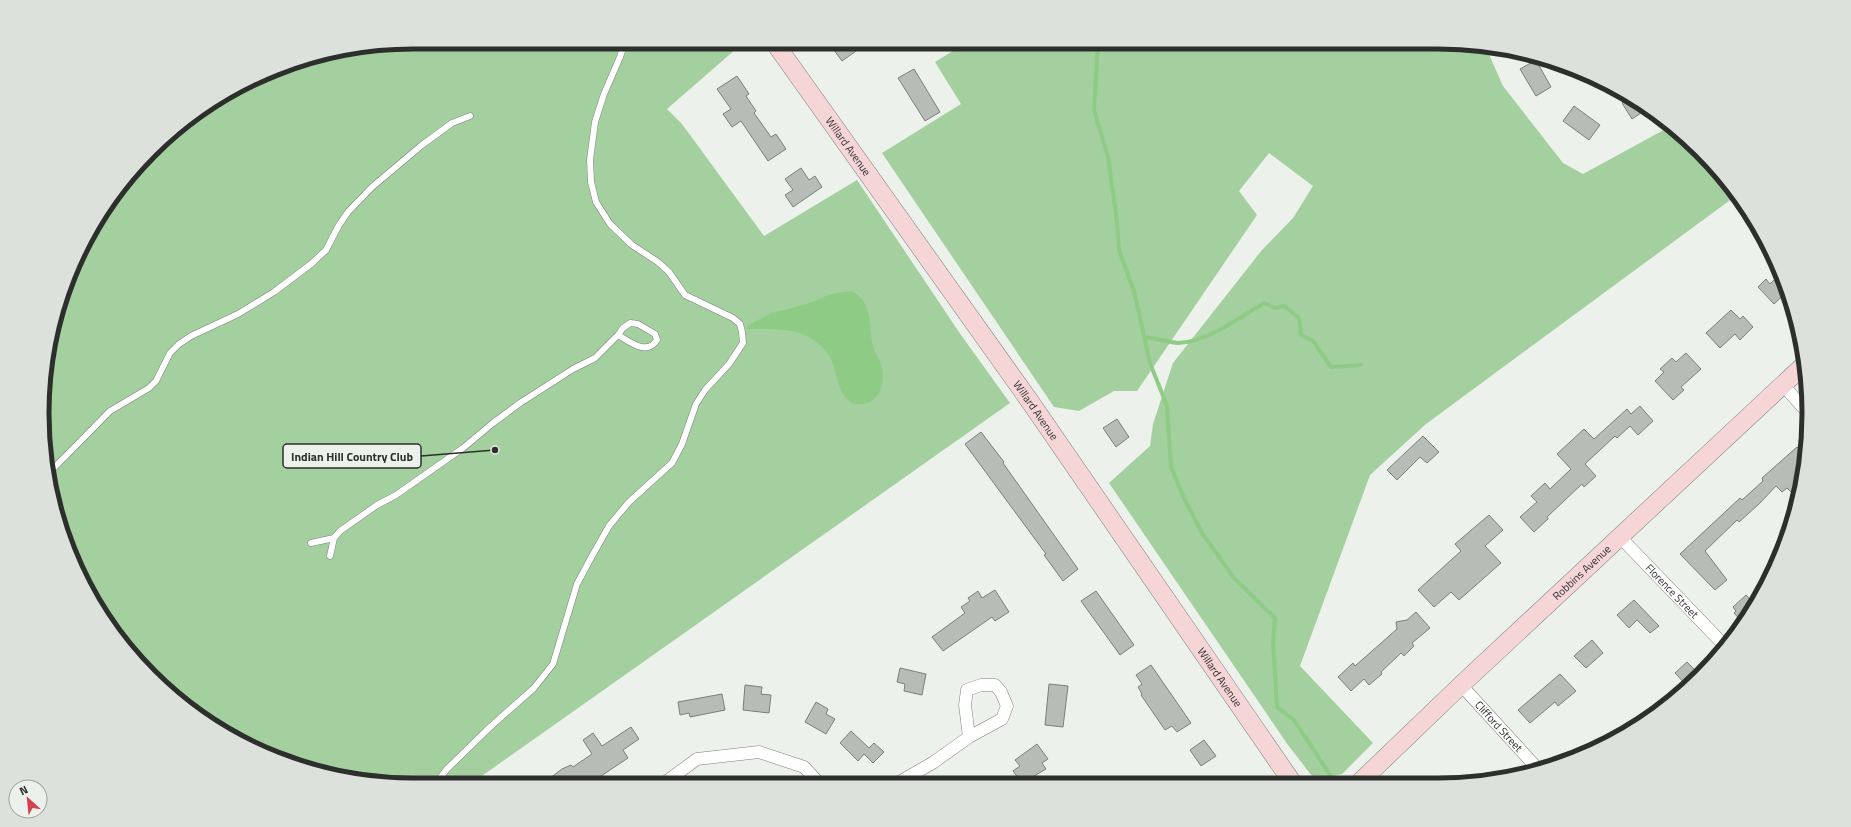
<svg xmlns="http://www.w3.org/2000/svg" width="1851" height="827" font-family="'Titillium Web',sans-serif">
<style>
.green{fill:#a4cf9f}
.water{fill:#8ecc86}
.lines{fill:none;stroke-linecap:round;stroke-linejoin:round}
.stream{stroke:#8ecc86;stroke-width:4}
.building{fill:#b6bcb6;stroke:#7b807a}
.service-casing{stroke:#7d827c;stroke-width:7}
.minor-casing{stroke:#7d827c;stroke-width:13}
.secondary-casing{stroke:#7d827c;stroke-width:19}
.service{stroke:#fff;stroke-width:6}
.minor{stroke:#fff;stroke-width:12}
.secondary{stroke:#f6d5d6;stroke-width:18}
.labels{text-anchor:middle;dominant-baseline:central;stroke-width:4;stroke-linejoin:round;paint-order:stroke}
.street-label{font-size:11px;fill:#2d2f2d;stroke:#ecf1eb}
.rim{fill:none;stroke:#2d2f2d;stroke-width:5}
.leader{fill:none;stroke:#2d2f2d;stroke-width:1.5}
.callout-dot{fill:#2d2f2d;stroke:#ecf1eb;stroke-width:1.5}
.callout{fill:#ecf1eb;stroke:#2d2f2d;stroke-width:1.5}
.callout-label{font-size:12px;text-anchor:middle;font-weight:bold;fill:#2d2f2d}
</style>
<rect width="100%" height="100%" fill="#ecf1eb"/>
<path class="green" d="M414 42H744L667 109 682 124 764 236 857 180 961 335 1010 403 469 785H414L294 765 228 735 169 693 92 599 49 486 42 413 49 341 92 228 169 134 228 92 294 62Z
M967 42H1438L1487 50 1503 86 1563 163 1583 174 1671 126 1683 134 1732 188 1737 195 1426 424 1370 475 1300 666 1373 743 1342 774 1315 780 1288 745 1109 483 1150 446 1153 424 1173 363 1262 250 1293 218 1313 186 1269 153 1239 191 1257 215 1137 391H1114L1079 411 1054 407 882 153 961 104 935 62Z"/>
<path class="water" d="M851 291C873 300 869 327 873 347 875 353 879 358 881 364 886 378 882 400 864 404 838 409 838 372 830 357 825 348 811 337 802 334 789 328 762 329 747 329V326L771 313 807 304 831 294Z"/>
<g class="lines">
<path class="stream" d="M1098 42 1094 110 1108 157 1117 222 1119 250 1134 291 1150 363 1167 406 1171 467 1183 496 1202 533 1234 578 1275 618 1273 642 1277 707 1294 720 1330 775
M1144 337C1154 338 1168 342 1178 343 1205 343 1241 317 1264 303L1275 308 1284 306 1299 318 1301 335 1313 341 1331 367 1361 365"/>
</g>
<path class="building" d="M845 42H850L856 51 842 61 834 50Z
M1536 60 1551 87 1536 96 1520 69Z
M914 69 940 112 925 121 898 78Z
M737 76 749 94 746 96 756 111 754 113 771 137 776 134 786 149 768 161 741 121 732 127 723 114 731 109 717 89Z
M1631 97 1647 109 1632 119 1622 103Z
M1574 106 1600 125 1589 140 1563 121Z
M801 168 809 180 815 176 822 187 793 207 785 195 793 190 785 179Z
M1780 274 1787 292 1774 304 1758 287 1766 279 1770 284Z
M1731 310 1740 319 1743 316 1753 327 1740 340 1735 334 1720 348 1706 333Z
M1686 353 1701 369 1681 387 1684 390 1673 400 1655 381 1664 372 1660 369 1672 358 1676 362Z
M1640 406 1653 421 1638 435 1630 426 1617 438 1615 436 1585 464 1596 476 1584 487 1582 484 1547 517 1548 519 1534 532 1520 517 1537 502 1531 496 1545 483 1550 489 1571 469 1557 454 1584 429 1594 439 1627 409 1631 414Z
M1117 419 1129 437 1116 447 1103 428Z
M981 432 1004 462 1003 463 1078 569 1063 581 1044 555 1046 554 965 444Z
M1423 436 1439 452 1427 463 1420 457 1397 480 1387 470Z
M1797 447 1806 456 1797 498 1787 488 1782 492 1776 486 1759 504 1739 522 1737 520 1705 551 1727 580 1715 590 1680 554 1740 498 1742 500 1763 481 1762 478Z
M1489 515 1503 530 1485 546 1501 563 1459 600 1451 592 1434 607 1418 590 1461 551 1455 544Z
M995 590 1009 612 995 621 992 617 943 651 932 637 965 613 961 607 970 601 968 598 978 591 982 598Z
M1096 591 1134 645 1120 655 1081 601Z
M1746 595 1754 604 1743 623 1734 613 1736 611 1733 607Z
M1634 600 1659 626 1650 633 1637 620 1629 628 1617 615Z
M1416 612 1430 628 1412 643 1414 646 1404 656 1401 653 1381 672 1382 674 1369 685 1364 679 1351 691 1338 677 1353 663 1355 666 1397 629 1396 622 1407 620Z
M1592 640 1603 653 1586 668 1574 656Z
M1687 662 1699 674 1688 687 1675 673Z
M1151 665 1191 723 1177 732 1172 726 1165 730 1141 695 1142 694 1138 687 1142 684 1136 675Z
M900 668 926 674 922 695 904 691 905 684 897 682Z
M1560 674 1576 691 1558 706 1555 702 1530 723 1518 710Z
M1049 684 1068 686 1063 727 1045 725Z
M745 685 762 687 761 694 771 695 769 713 743 710Z
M722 694 725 710 690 717 689 713 680 715 678 702Z
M816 702 828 709 826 714 835 719 826 734 805 722Z
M631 727 639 739 623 750 628 758 589 784 541 785 562 769 571 765 573 767 592 754 583 740 593 733 602 746Z
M851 731 869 748 874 743 884 752 873 763 864 754 858 761 840 743Z
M1204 740 1216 756 1201 766 1190 750Z
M1037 744 1048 759 1042 763 1046 769 1022 783 1013 771 1020 766 1015 760Z"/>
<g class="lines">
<defs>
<path id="service" d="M48 474 110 411 149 388 156 381 170 353 179 344 191 336 238 314 274 292 311 264 326 250 339 225 348 212 372 187 422 145 452 123 470 116
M311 543 334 538
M330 556 334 538 340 531 377 505 396 495 463 448 493 423 520 403 573 369 595 358 618 335 623 328 630 323 638 324 655 334 657 340C647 356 630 342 618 335
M435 785 446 770 489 728 534 688 553 664 577 584 592 556 609 526 629 502 672 463 682 444 696 404 705 390 729 364 743 343 742 332 740 324 733 318 685 295 669 272 658 262 632 245 610 224 596 202 591 182 590 160 595 122 604 94 620 57 625 42"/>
<g id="minor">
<path d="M1783 385 1807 412"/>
<path id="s1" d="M1620 537 1724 645"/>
<path id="s2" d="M1461 685 1537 768"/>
<path d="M663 784 697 759 759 752 804 767 820 784"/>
<path d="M896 784 934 762 969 737 1002 719 1007 706 1001 692 995 685H981L967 690 965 705 969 737"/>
</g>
<g id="secondary">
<path id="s3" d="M774 42 1031 403 1292 782"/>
<path id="s4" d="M1360 782 1461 685 1804 365"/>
</g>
</defs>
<use href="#service" class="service-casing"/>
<use href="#minor" class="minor-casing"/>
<use href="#secondary" class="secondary-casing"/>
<use href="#service" class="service"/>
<use href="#minor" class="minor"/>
<use href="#secondary" class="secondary"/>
</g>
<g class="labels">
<g class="street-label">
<text stroke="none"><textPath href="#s3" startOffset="128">Willard Avenue</textPath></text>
<text stroke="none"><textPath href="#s3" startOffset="452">Willard Avenue</textPath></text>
<text stroke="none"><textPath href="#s4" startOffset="305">Robbins Avenue</textPath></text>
<text stroke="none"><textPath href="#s1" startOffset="75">Florence Street</textPath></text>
<text stroke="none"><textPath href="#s3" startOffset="776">Willard Avenue</textPath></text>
<text stroke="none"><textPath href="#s2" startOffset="56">Clifford Street</textPath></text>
</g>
</g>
<path d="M0 0H1851V827H0ZM413 49H1438A364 364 0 0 1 1802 413V414A364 364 0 0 1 1438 778H413A364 364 0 0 1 49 414V413A364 364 0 0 1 413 49Z" fill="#dde1dc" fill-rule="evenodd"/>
<path class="rim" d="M413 49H1438A364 364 0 0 1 1802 413V414A364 364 0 0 1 1438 778H413A364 364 0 0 1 49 414V413A364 364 0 0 1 413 49Z"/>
<path class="leader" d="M495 450L421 456"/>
<circle class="callout-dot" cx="495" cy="450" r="4"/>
<rect class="callout" x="283" y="444" width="138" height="24" rx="4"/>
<g class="callout-label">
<text x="352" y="461">Indian Hill Country Club</text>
</g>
<g transform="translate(28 799) rotate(333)"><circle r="19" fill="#ecf1eb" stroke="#a0a39f"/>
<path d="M0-3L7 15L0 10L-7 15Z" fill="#d14151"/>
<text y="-6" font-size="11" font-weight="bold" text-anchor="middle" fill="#2d2f2d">N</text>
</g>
</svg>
